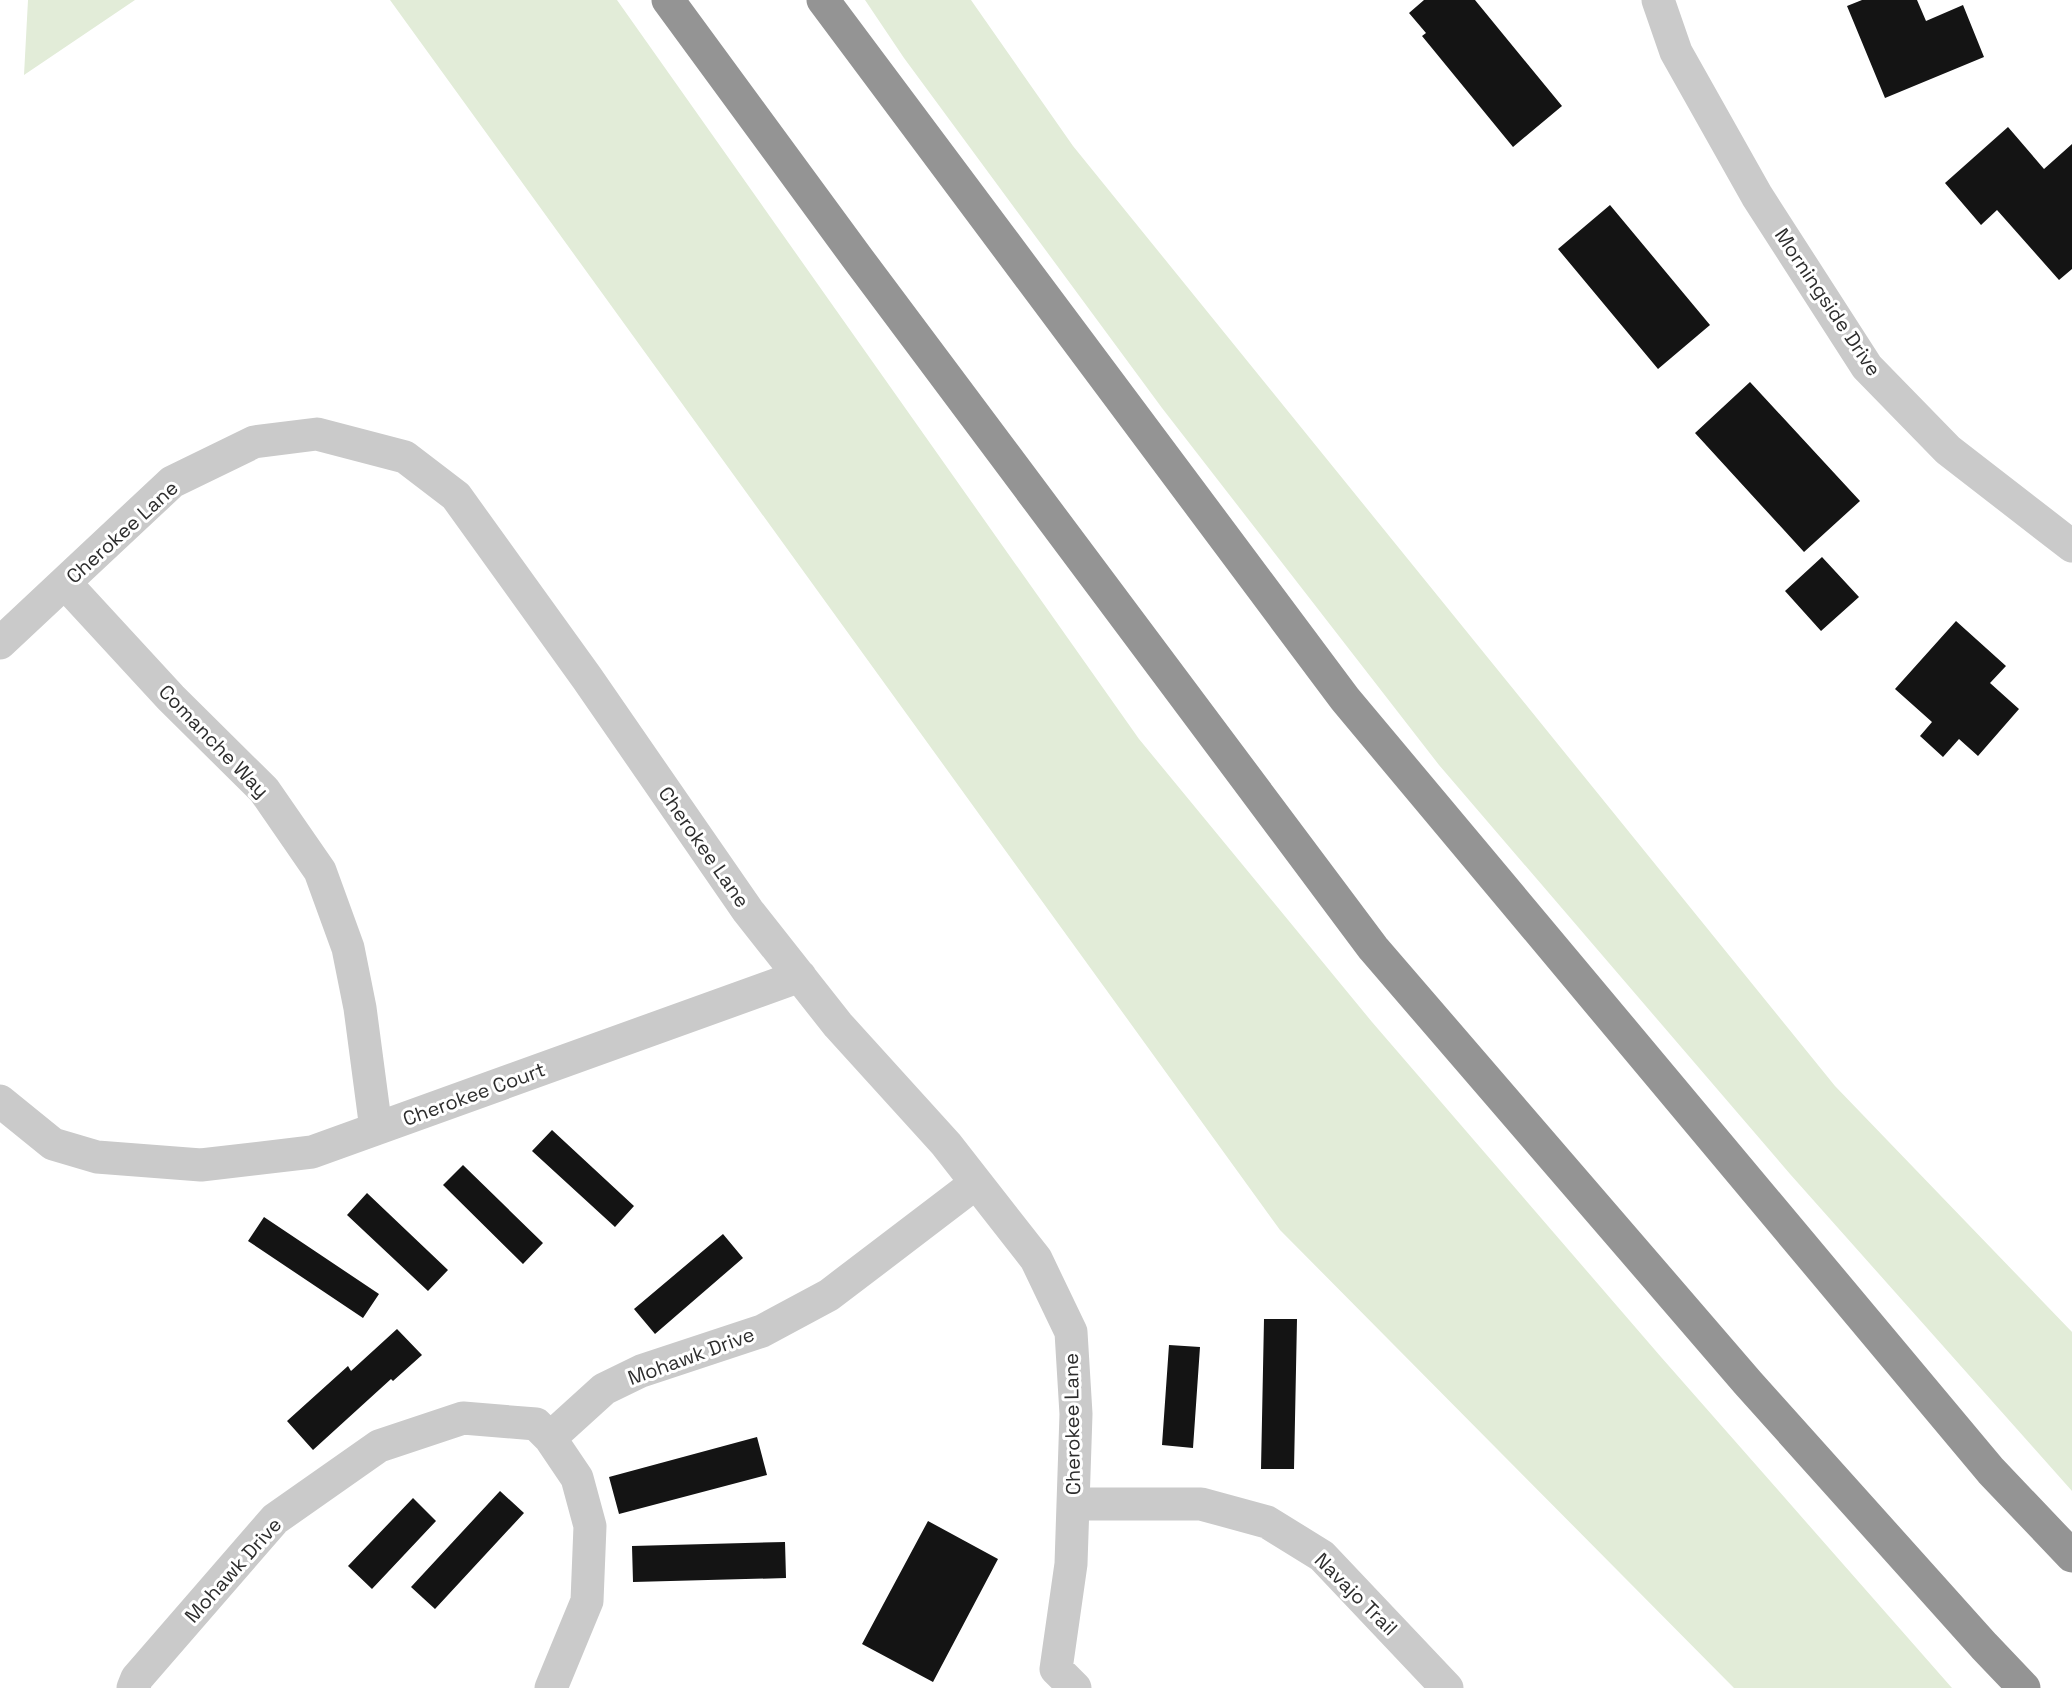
<svg xmlns="http://www.w3.org/2000/svg" width="2072" height="1688" font-family="'Space Grotesk',sans-serif">
<style>
.green{fill:#e2ecd8}
.building{fill:#141414}
.lines{fill:none;stroke-linecap:round;stroke-linejoin:round}
.minor{stroke:#cacaca;stroke-width:33}
.motorway{stroke:#949494;stroke-width:33}
.labels{text-anchor:middle;dominant-baseline:central;stroke-width:6;stroke-linejoin:round;paint-order:stroke}
.street-label{font-size:20px;fill:#2d2d2d;stroke:#fff}
</style>
<rect width="100%" height="100%" fill="#fff"/>
<path class="green" d="M28 0H135L24 75Z
M390 0H617L1139 739 1372 1022 1661 1357 1952 1688H1734L1280 1230Z
M865 0H971L1073 146 1835 1086 2072 1332V1491L1790 1174 1439 765 1162 408 904 58Z"/>
<path class="building" d="M1424 0H1475L1562 106 1513 147 1422 36 1426 33 1409 13Z
M1862 0H1917L1926 21 1963 5 1984 57 1885 98 1847 6Z
M2008 127 2044 169 2072 144V269L2059 280 1997 210 1981 225 1945 183Z
M1610 205 1710 325 1658 369 1558 249Z
M1750 382 1860 501 1804 552 1695 433Z
M1822 557 1859 597 1821 631 1785 591Z
M1956 621 2006 666 1990 683 2019 709 1978 756 1959 739 1943 757 1920 736 1932 722 1895 689Z
M552 1130 634 1206 615 1227 532 1151Z
M463 1165 543 1243 523 1264 443 1185Z
M367 1193 448 1270 428 1291 347 1215Z
M264 1217 379 1294 363 1318 248 1241Z
M723 1234 743 1258 655 1334 634 1309Z
M1264 1319H1297L1294 1469H1261Z
M397 1329 422 1355 393 1381 391 1379 313 1450 287 1421 348 1366 351 1371Z
M1169 1345 1200 1347 1193 1448 1162 1445Z
M757 1437 767 1475 619 1514 609 1477Z
M500 1491 524 1513 435 1609 411 1587Z
M413 1498 436 1521 372 1589 348 1566Z
M928 1521 998 1559 933 1682 862 1644Z
M785 1542 786 1578 633 1582 632 1546Z"/>
<g class="lines">
<path class="minor" d="M1658 0 1676 52 1757 196 1867 367 1948 450 2072 546
M65 583 171 698 264 790 320 871 348 948 360 1008 376 1129
M0 643 172 482 254 442 317 434 405 457 456 496 587 678 748 911 838 1025 946 1144 1036 1259 1071 1332 1076 1414 1071 1564 1056 1669 1075 1688
M0 1101 53 1144 97 1157 201 1165 312 1152 800 976
M550 1438 604 1389 641 1371 762 1331 829 1295 976 1183
M1073 1504H1201L1267 1522 1322 1556 1447 1688
M133 1688 137 1678 275 1519 379 1446 463 1418 536 1424 550 1438 577 1478 590 1526 587 1601 551 1688"/>
<path class="motorway" d="M668 0 858 259 1373 948 1748 1383 1984 1646 2024 1688
M823 0 1345 699 1991 1471 2072 1556"/>
</g>
<g class="labels">
<g class="street-label">
<text transform="translate(1828 302) rotate(56)">Morningside Drive</text>
<text transform="translate(122 532) rotate(-42)">Cherokee Lane</text>
<text transform="translate(214 741) rotate(46)">Comanche Way</text>
<text transform="translate(704 847) rotate(55)">Cherokee Lane</text>
<text transform="translate(474 1094) rotate(-20)">Cherokee Court</text>
<text transform="translate(691 1356) rotate(-20)">Mohawk Drive</text>
<text transform="translate(1072 1424) rotate(-91)">Cherokee Lane</text>
<text transform="translate(233 1570) rotate(-48)">Mohawk Drive</text>
<text transform="translate(1356 1594) rotate(45)">Navajo Trail</text>
</g>
</g>
</svg>
